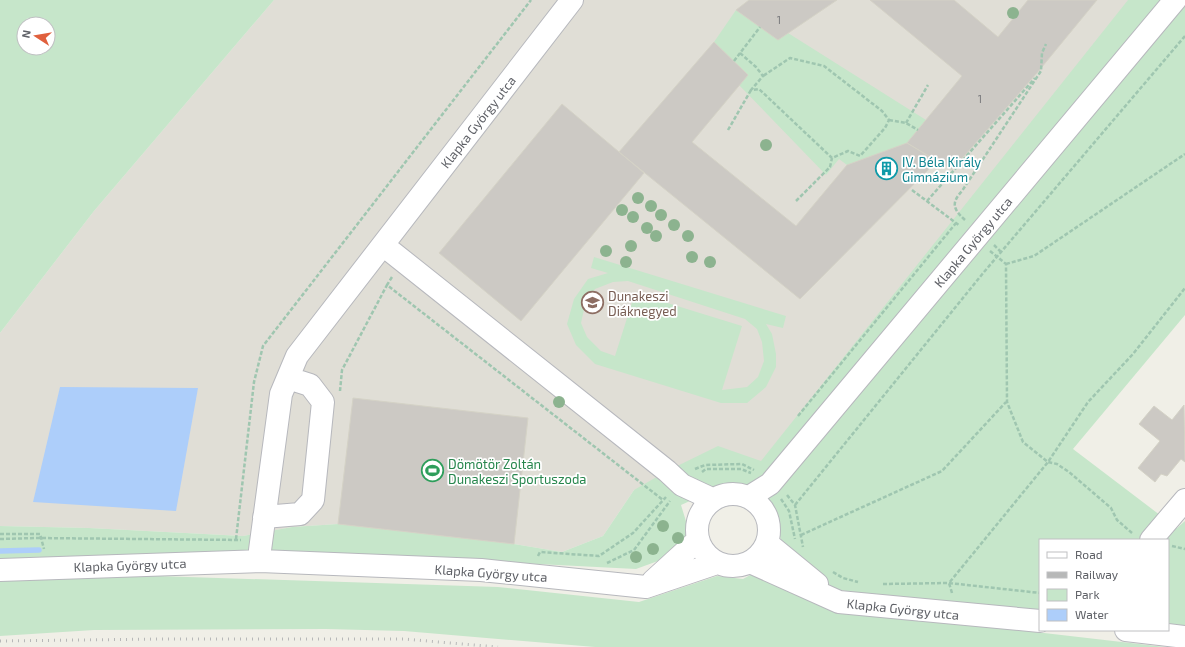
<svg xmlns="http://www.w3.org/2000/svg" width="1185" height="647" font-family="'Exo 2',sans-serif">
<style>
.education{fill:#e0ded6}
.green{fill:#c6e6ca;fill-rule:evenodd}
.water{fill:#adcefa}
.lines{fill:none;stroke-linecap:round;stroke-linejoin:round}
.stream{stroke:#adcefa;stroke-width:5.5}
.building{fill:#ccc9c4;stroke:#d4d2c6}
.minor-casing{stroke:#b7b8bd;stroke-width:24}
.path{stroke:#9fc6b0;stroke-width:2.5;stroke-dasharray:4 2;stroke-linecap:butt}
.minor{stroke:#fff;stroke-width:22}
.rail{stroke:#b7b8b8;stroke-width:3;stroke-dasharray:1 5;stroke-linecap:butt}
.tree{fill:#8cb38f}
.labels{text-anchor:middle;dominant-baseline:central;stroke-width:3.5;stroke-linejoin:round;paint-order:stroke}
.number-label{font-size:11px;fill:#7a7b7e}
.street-label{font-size:13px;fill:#5f6167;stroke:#fff}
.culture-label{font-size:13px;fill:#0d838f;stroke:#fff;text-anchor:start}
.education-label{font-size:13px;fill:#785e54;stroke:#fff;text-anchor:start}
.leisure-label{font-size:13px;fill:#27864d;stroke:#fff;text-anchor:start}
</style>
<rect width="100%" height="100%" fill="#f0efe7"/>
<path class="education" d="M274 0H1185L805 477 634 490 603 536 562 552 514 544 338 524 292 527 243 536 89 528 0 526V333L94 211Z"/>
<path class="green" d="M0 0H274L94 211 0 333ZM24 24H48V48H24Z
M1128 0H1185V315L1073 449 1177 528 1185 521V626L1168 624V540H1040V612L960 606 824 588 782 544 775 517 761 504 724 493 710 492 681 505 689 531 688 550 636 569 260 550 252 551 0 562V526L89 528 243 536 292 527 338 524 514 544 562 552 603 536 634 490 667 471 718 446 761 461Z
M736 10 778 39 788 33 926 120 907 143 847 165 839 159 826 175 739 85 748 75 714 42Z
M594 257 786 316 783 328 766 324 772 334 776 354V367L766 387 747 403H721L595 364 576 345 567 324 574 299 588 279 608 273 591 268ZM628 281 745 319 757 329 762 342 764 361 758 377 747 387 722 390 742 326 635 293 615 356 601 351 587 337 581 323 585 305 595 289 613 282Z
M756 572 838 609 1165 647H595L404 631 326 629 94 630 0 636V581L127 575 498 587 639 602 717 576 743 579Z"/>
<path class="water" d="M60 387 198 388 176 511 33 502Z"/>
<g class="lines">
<path class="stream" d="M0 551 39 550"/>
</g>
<path class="building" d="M749 0H837L778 40 736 10Z
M870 0H954L998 37 1028 0H1097L1037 73 952 170 907 143 962 76Z
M714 42 748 75 692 142 796 226 847 165 907 143 937 161 800 299 619 152Z
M562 104 644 173 521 321 439 253Z
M353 398 528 418 514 544 338 524Z
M1184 405 1185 462 1181 459 1167 476 1161 474 1155 482 1138 468 1160 441 1139 424 1154 406 1172 420Z"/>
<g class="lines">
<defs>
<path id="minor" d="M383 245 667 471 682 485 712 499
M697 530a36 36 0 1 1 72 0a36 36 0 1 1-72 0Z
M749 497 770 484 1175 0
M264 517 300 514 313 500 323 402 310 385 288 378
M1151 540 1185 500
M767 543 817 584
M260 561V550L281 394 297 356 572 0
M750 562 839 602 1040 621
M0 570 260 561 481 570 646 587 717 563
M653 581 698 540
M1126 630 1185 637"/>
</defs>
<use href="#minor" class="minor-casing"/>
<path class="path" d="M740 53 756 67 763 76 751 90 759 89 832 158 848 151 860 156 885 128 889 120 882 111 824 66 790 58 763 76
M734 61 760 27
M889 120 906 123 918 130
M906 123 928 85
M728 130 751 90
M912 190 960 226
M796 201 830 167 832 158
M927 201 1035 78
M965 220C953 209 951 203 962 191L1041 71 1042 53 1046 44
M994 245 1001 252
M990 251 1006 264 1007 402 1023 442 1048 462 1057 464 1069 472 1111 508 1117 520 1132 533
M1006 264 1034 256 1185 154
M392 277 387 285 663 500
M340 391 342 370 387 285
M798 416 956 223
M695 469 705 465 742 464 754 470
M702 472 706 469H741L751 473
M787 495 795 505 803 547
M781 499 789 511 795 539
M795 505 984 272 1185 36
M0 534H40L44 549
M801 535 942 471 1006 402
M0 539 37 538 241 540
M236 539 254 382 263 346 531 0
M1172 546 1185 549
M538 556 540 552 599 556 633 533 666 497
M607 563 634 550 670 501
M833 572 843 578 858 582
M883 584 949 583 1040 593
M952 593 949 583 1048 462 1088 402 1133 354 1185 288"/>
<use href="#minor" class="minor"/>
<path class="rail" d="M0 641 160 639H404L498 647"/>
</g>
<g class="tree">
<circle cx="1013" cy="13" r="6"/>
<circle cx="766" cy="145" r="6"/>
<circle cx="638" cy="198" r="6"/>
<circle cx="651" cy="206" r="6"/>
<circle cx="622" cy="210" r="6"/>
<circle cx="661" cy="215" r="6"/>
<circle cx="633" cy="217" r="6"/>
<circle cx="674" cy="225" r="6"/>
<circle cx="647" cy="228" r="6"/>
<circle cx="656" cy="236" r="6"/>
<circle cx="688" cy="236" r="6"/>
<circle cx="631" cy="246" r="6"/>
<circle cx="606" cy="251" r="6"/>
<circle cx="692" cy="257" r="6"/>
<circle cx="626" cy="262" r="6"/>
<circle cx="710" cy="262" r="6"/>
<circle cx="559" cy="402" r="6"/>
<circle cx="663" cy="526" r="6"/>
<circle cx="678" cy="538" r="6"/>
<circle cx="653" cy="549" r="6"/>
<circle cx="636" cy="557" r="6"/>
</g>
<defs>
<symbol id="building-ring" viewBox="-11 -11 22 22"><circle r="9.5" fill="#fff" stroke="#0f9aa8" stroke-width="1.5"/><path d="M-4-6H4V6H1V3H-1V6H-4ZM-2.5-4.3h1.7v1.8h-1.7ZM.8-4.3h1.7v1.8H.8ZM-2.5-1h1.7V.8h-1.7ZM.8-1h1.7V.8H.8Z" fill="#0f9aa8"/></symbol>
<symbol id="school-ring" viewBox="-11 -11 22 22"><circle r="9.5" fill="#fff" stroke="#8d6e63" stroke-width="1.5"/><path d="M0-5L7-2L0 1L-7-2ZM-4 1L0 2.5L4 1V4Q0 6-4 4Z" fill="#8d6e63"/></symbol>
<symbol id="stadium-ring" viewBox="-11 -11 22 22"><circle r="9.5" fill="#fff" stroke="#2e9e5b" stroke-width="1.5"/><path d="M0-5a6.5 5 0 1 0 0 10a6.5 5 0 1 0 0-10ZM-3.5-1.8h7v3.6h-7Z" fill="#2e9e5b"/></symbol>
</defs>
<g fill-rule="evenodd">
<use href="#building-ring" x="874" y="156" width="25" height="25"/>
<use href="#school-ring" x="580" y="290" width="25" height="25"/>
<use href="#stadium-ring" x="420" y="458" width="25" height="25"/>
</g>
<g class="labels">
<g class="number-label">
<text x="779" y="19">1</text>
<text x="980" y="98">1</text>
</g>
<g class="street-label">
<text transform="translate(478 122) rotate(-52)">Klapka György utca</text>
<text transform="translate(973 242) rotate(-50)">Klapka György utca</text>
<text transform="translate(130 565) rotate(-2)">Klapka György utca</text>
<text transform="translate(491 573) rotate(4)">Klapka György utca</text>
<text transform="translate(903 609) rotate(6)">Klapka György utca</text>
</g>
<g class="culture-label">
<text x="902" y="162">IV. Béla Király<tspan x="902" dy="15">Gimnázium</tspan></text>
</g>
<g class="education-label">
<text x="608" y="296">Dunakeszi<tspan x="608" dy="15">Diáknegyed</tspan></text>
</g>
<g class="leisure-label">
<text x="448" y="464">Dömötör Zoltán<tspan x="448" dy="15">Dunakeszi Sportuszoda</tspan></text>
</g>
</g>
<rect x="1039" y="539" width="130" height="92" fill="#ffffff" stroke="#bfc0c2"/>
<rect x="1047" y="552" width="20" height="6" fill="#ffffff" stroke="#bfc0c2"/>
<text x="1075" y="559" font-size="12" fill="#5f6167">Road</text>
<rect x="1047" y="572" width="20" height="6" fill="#b7b8b8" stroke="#bfc0c2"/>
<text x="1075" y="579" font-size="12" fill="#5f6167">Railway</text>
<rect x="1047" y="589" width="20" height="12" fill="#c6e6ca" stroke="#bfc0c2"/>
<text x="1075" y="599" font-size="12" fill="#5f6167">Park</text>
<rect x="1047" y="609" width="20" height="12" fill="#adcefa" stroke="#bfc0c2"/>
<text x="1075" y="619" font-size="12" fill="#5f6167">Water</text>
<g transform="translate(36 36) rotate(282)"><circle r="19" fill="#ffffff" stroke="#bfc0c2"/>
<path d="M0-3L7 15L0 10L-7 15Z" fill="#e0603d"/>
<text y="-6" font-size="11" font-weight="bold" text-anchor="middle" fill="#5f6167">N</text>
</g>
</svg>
